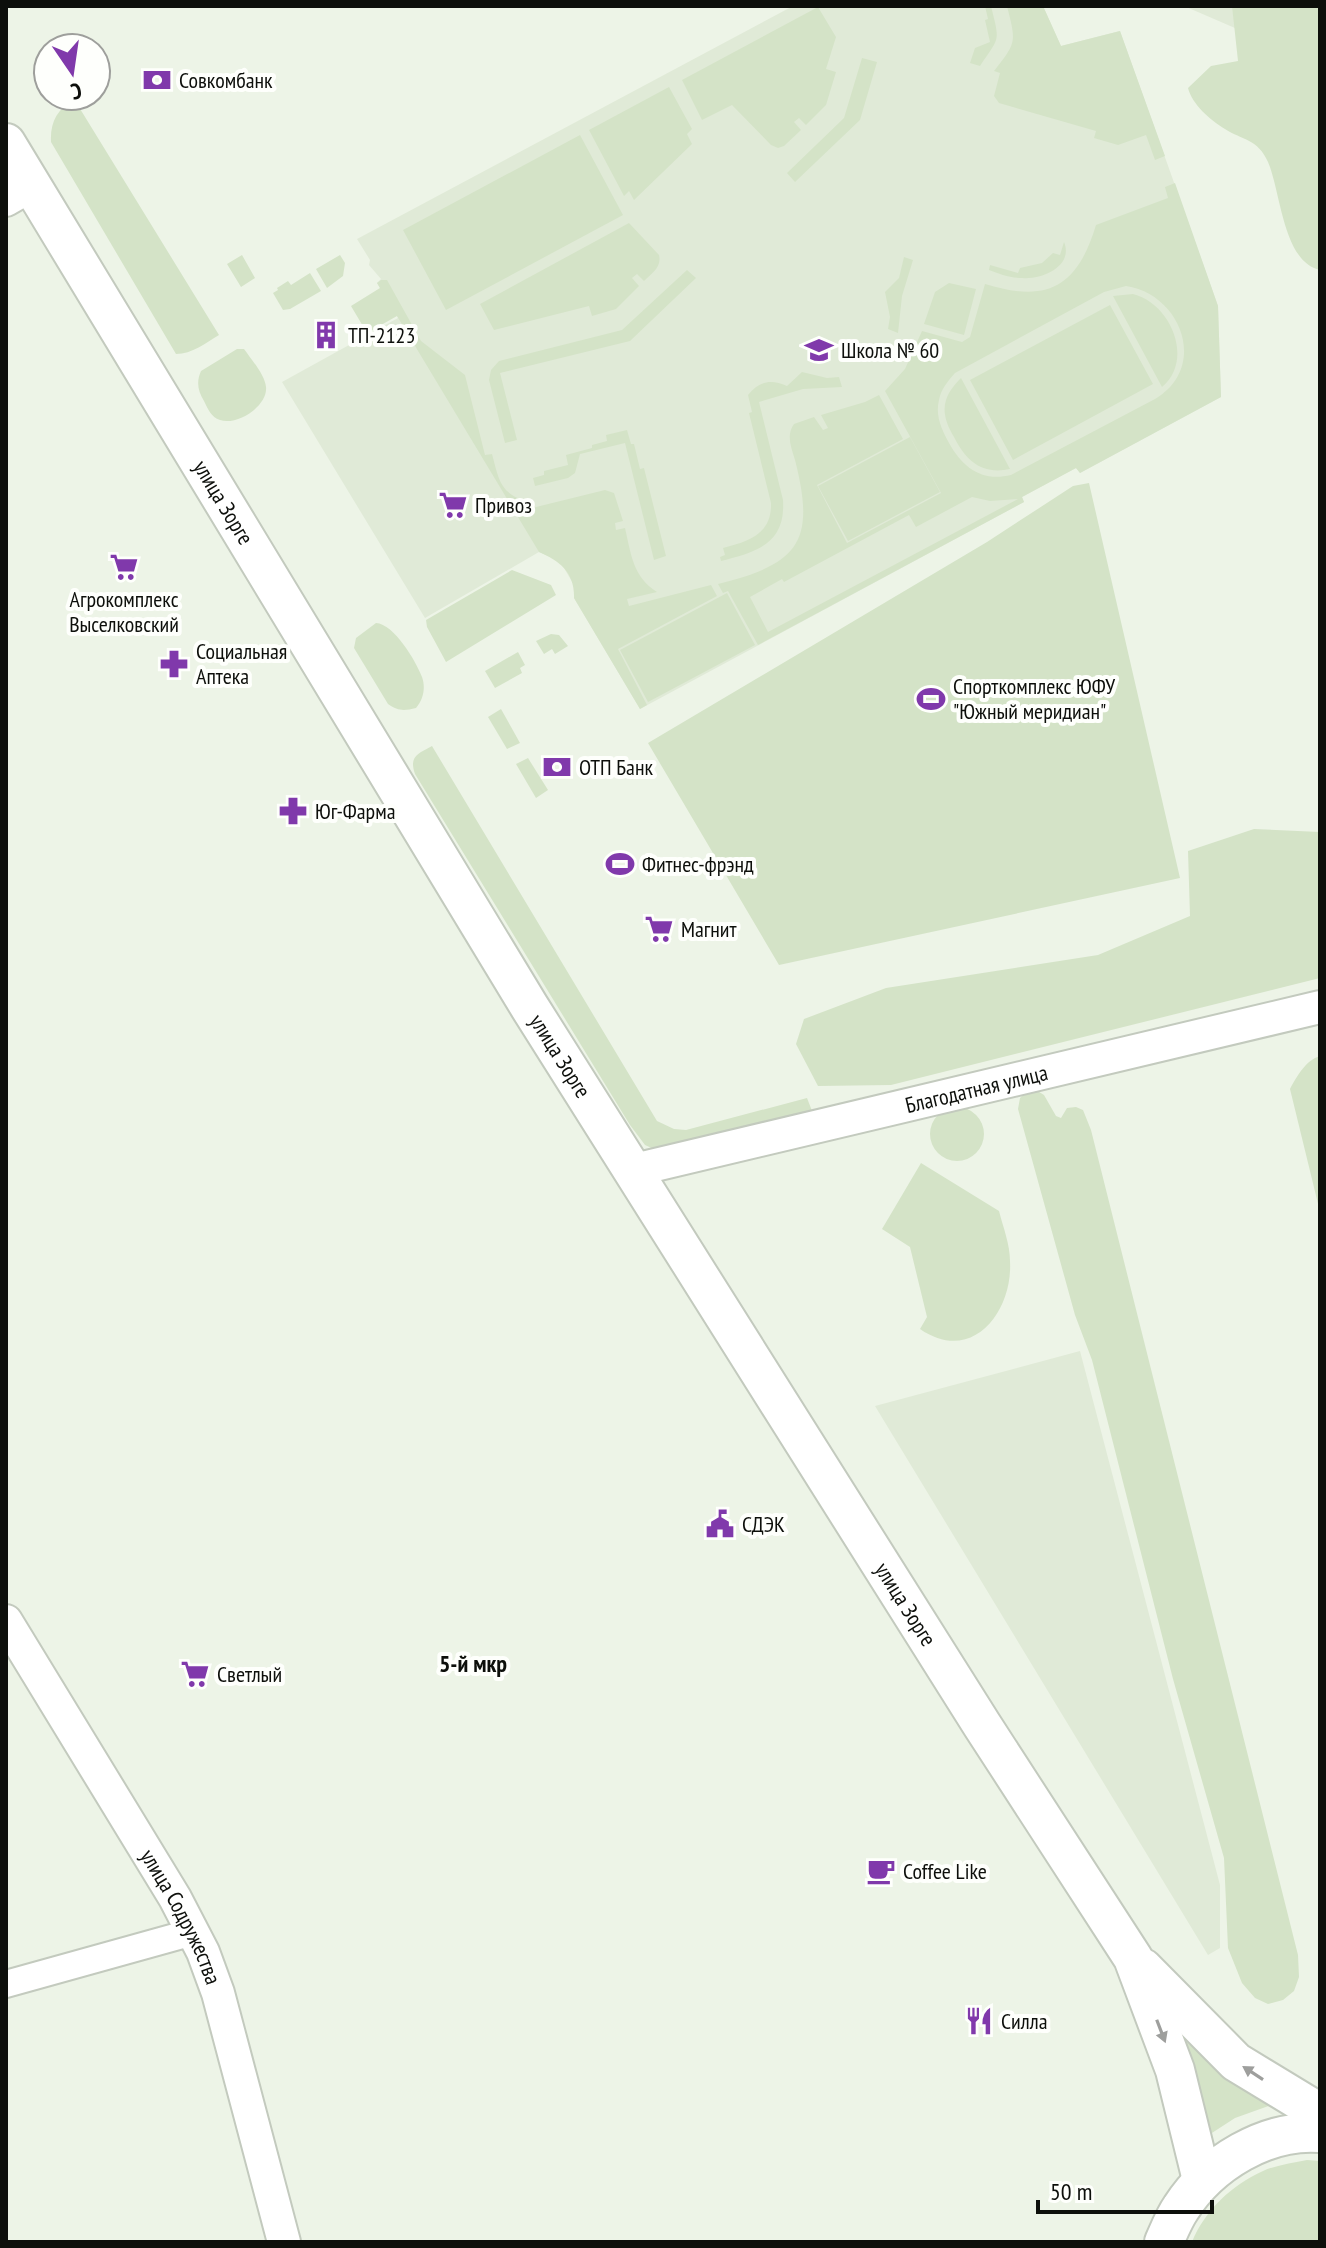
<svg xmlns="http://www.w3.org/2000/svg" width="1326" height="2248" font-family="'PT Sans Narrow',sans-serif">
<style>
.built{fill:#e0ead7}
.green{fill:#d4e3c7;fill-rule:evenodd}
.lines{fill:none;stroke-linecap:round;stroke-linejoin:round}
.minor-casing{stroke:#c3cabe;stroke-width:30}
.tertiary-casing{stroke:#c3cabe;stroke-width:36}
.secondary-casing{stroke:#c3cabe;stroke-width:42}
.minor{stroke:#fff;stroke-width:26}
.tertiary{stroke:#fff;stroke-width:32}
.secondary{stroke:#fff;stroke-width:38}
.oneway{fill:#9e9f9d}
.labels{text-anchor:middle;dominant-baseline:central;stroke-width:8;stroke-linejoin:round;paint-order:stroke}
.poi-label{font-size:22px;fill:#0d0f0b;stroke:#fefffc;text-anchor:start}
.street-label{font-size:22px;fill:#0d0f0b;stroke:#fefffc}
.neighbourhood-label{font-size:24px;font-weight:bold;fill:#0d0f0b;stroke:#fefffc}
</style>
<rect width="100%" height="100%" fill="#edf4e7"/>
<path class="built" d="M793 6H1043L1061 46 1120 31 1218 306 1221 397 1080 473 1076 468 1022 497 1024 502 640 709 574 598 575 587 560 561 539 552 425 618 282 382 398 318 377 283 381 279 369 265 370 260 357 239Z
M1184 6H1320L1265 41Z
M1080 1351 1220 1885V1948L1208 1955 875 1406Z"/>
<path class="green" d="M985 6H991C1000 43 1000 36 980 66L970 63 975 48 990 42 985 20 988 19Z
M1007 6H1043L1061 46 1120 31 1165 156 1155 160 1146 135 1118 145 1094 138 1096 131 999 103 994 96 1000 73 994 71C1017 42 1016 42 1007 6Z
M1232 6H1320V270C1283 262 1281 192 1268 162 1258 139 1242 140 1225 129 1210 120 1192 104 1188 88L1211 66 1238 61Z
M818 7 836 37 826 69 836 72 826 105 806 125 799 118 794 122 801 130 784 146 778 148 771 145 732 105 702 120 682 80Z
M862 58 877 62 860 120 795 182 787 173 844 118Z
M669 87 692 129 687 134 692 144 634 200 629 191 624 196 589 130Z
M74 99 219 335C206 343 192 354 176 354L51 142C50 122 57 110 74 99Z
M580 135 623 215 446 310 403 230Z
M1175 183 1218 306 1221 397 1080 473 1076 468 1022 497 1024 502 758 645 728 591 723 593 718 584C799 564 816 542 795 460 791 447 786 435 794 424L814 417 823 430 828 428 821 415 865 402 879 395 903 439 817 485 847 543 941 493 885 391 905 369 922 331 962 342 970 337 985 284C1047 303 1077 288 1096 225L1168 198 1165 187ZM1126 286C1181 294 1209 367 1155 399L1011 475C982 482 963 468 949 443 942 430 935 416 939 400 941 389 948 381 955 373L1104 292ZM972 497 990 501 1018 499 768 632 750 597 782 579 784 582 909 515 916 527Z
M629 223 659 255C662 267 652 273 644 281L637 274 632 278 639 286 616 309 592 316 589 306 494 330 480 304Z
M1064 242C1074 266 1042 280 1022 278 1010 278 999 274 989 270L990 265 1018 273 1020 268 1042 263 1053 253 1060 255Z
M242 255 255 278 241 287 227 264Z
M340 255 345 263 343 276 327 288 316 269Z
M904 257 913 260 902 296 898 333 888 329 890 317 885 292 899 278Z
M687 270 696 278 630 341 500 373 517 440 505 443 489 380 491 370 499 361 622 330Z
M310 273 321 291 290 309 283 310 273 293 278 290 277 288 288 281 291 285Z
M381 280H387L421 341 465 375 485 455 492 454C499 480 500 495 530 502L532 508 605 490 614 493 623 521 615 523 616 530 625 528C631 554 633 577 657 592L627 599 629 606 711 585 717 596 618 649 647 705 640 709 574 598C575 573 560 561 539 552L397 316 367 333 351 306 380 288 377 283Z
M949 283 976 289 964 335 924 324 935 292Z
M1133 294C1170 303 1195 359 1162 387L1113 296Z
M1110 305 1153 384 1013 460 970 380Z
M237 349H244C251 359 265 375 266 387 268 406 237 426 220 420 211 417 208 409 204 401 198 391 196 382 201 371Z
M802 372 827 378 839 377 842 387 803 389 759 402 783 500C786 544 756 552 721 561L720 557 725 555 723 548C749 541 772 534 771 503L749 413 752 412 748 395C759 381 771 379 787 386Z
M961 378 1010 469C982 475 966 461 954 437 947 425 942 413 946 400 949 391 955 384 961 378Z
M627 430 631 444H634L640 469 644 468 666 556 654 560 625 443 580 454 575 473 568 478 535 486 533 478 544 475V471L568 465 566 455 592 448V445L607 441 606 435Z
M910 437 940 492 848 541 818 486Z
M1089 483 1180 878 779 965 648 743 987 542 1073 486Z
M512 570 551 585 556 595 446 662 427 627 426 620Z
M727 593 755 645 648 702 620 650Z
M376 623C394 624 416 661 422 677 426 688 423 700 416 708 404 711 398 711 388 704L354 648 356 638Z
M551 634 559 635 568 646 555 654 552 649 544 654 536 641Z
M518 652 525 665 520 668 522 673 495 688 485 671Z
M501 709 520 743 507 749 488 717Z
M432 746 657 1121 674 1129 686 1130 807 1098 814 1116 656 1150 645 1145 630 1125 415 774C409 757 417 754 432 746Z
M528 758 548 790 536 798 516 764Z
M1254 829 1320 832V978L891 1085 818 1086 796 1044 804 1019 886 988 1098 955 1190 916 1188 851Z
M1320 1056V1212L1290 1089C1297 1076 1306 1060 1320 1056Z
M1036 1090 1044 1095 1056 1116 1061 1118 1067 1108 1076 1107 1083 1110 1091 1130 1298 1955 1299 1977 1294 1991 1283 2000 1268 2004 1255 1998 1242 1983 1228 1948 1224 1858 1173 1679 1092 1360 1075 1315 1018 1109 1020 1098 1026 1092Z
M930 1134a27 27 0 1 1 54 0a27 27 0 1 1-54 0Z
M921 1163 999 1211C1003 1227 1010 1244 1010 1261 1013 1312 972 1365 920 1329L927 1317 910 1247 882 1229Z
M1180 2036 1232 2081 1274 2104 1235 2118 1198 2142Z
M1307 2160 1320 2161V2242H1192C1205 2210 1232 2185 1263 2171 1276 2165 1293 2163 1307 2160Z"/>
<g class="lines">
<defs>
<path id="minor" d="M6 1984 193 1932"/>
<g id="tertiary">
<path d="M6 200 32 185"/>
<path id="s1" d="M634 1170 1320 1007"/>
<path id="s2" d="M6 1621 175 1898 203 1952 218 1993 284 2242"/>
</g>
<g id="secondary">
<path id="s3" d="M6 143 529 1006 982 1725 1133 1958 1175 2070 1202 2180"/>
<path d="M1143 1968 1236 2062 1320 2113"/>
<path d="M1164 2242C1169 2231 1174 2218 1181 2208 1210 2163 1266 2129 1320 2133"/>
</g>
</defs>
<use href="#minor" class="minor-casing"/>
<use href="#tertiary" class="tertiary-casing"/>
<use href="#secondary" class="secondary-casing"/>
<use href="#minor" class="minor"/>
<use href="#tertiary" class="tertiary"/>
<use href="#secondary" class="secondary"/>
</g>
<defs><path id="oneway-solid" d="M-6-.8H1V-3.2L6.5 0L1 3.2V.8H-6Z" transform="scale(2)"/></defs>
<g class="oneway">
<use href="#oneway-solid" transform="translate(1161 2031) rotate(69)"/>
<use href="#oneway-solid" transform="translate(1253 2073) rotate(-147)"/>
</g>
<defs>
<symbol id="bank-bare" viewBox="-9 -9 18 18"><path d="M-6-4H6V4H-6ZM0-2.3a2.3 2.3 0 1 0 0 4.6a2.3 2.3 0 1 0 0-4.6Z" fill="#8039ab" stroke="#fefffc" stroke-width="2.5" paint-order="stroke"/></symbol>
<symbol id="building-bare" viewBox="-9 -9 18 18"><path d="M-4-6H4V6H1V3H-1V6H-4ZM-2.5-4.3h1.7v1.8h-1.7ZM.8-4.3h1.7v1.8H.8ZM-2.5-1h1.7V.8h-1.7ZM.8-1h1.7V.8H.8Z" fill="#8039ab" stroke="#fefffc" stroke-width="2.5" paint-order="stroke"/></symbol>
<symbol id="school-bare" viewBox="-9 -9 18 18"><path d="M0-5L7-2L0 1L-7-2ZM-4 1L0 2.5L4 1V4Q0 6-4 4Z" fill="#8039ab" stroke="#fefffc" stroke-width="2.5" paint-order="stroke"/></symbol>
<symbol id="supermarket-bare" viewBox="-9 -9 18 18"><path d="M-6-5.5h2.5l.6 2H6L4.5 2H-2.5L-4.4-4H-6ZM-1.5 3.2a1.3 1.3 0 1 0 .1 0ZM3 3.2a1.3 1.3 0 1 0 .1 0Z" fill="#8039ab" stroke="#fefffc" stroke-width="2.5" paint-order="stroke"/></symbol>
<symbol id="pharmacy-bare" viewBox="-9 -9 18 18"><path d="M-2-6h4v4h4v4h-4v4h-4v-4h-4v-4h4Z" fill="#8039ab" stroke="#fefffc" stroke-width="2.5" paint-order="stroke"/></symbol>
<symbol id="stadium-bare" viewBox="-9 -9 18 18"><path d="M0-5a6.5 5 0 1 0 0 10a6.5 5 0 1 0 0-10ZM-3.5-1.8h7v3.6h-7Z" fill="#8039ab" stroke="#fefffc" stroke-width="2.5" paint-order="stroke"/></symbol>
<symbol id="civic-bare" viewBox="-9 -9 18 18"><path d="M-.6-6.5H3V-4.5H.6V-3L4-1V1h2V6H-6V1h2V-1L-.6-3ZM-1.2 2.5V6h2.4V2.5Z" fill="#8039ab" stroke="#fefffc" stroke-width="2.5" paint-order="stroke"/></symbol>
<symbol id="cafe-bare" viewBox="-9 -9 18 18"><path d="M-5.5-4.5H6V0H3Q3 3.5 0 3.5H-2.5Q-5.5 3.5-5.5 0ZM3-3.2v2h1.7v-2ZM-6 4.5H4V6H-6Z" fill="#8039ab" stroke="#fefffc" stroke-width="2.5" paint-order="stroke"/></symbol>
<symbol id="restaurant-bare" viewBox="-9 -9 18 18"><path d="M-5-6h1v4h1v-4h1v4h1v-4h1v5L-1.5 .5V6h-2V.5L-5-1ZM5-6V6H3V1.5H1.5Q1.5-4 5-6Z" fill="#8039ab" stroke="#fefffc" stroke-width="2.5" paint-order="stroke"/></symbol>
</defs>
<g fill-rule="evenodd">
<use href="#bank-bare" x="137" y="60" width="40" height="40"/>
<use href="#building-bare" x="306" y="315" width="40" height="40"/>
<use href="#school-bare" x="799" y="330" width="40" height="40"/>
<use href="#supermarket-bare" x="433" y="485" width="40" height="40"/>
<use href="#supermarket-bare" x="104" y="547" width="40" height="40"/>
<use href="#pharmacy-bare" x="154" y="644" width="40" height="40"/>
<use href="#stadium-bare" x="911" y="679" width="40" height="40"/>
<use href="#bank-bare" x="537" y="747" width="40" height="40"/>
<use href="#pharmacy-bare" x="273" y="791" width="40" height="40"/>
<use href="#stadium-bare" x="600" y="844" width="40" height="40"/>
<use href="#supermarket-bare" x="639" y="909" width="40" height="40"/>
<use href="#civic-bare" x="700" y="1504" width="40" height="40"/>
<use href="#supermarket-bare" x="175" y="1654" width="40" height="40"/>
<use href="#cafe-bare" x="861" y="1851" width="40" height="40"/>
<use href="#restaurant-bare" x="959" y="2001" width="40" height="40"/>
</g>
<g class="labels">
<g class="poi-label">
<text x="179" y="80">Совкомбанк</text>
<text x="348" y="335">ТП-2123</text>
<text x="841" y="350">Школа № 60</text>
<text x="475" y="505">Привоз</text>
<text x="124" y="599" text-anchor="middle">Агрокомплекс<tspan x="124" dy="25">Выселковский</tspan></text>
<text x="196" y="651">Социальная<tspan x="196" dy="25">Аптека</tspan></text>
<text x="953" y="686">Спорткомплекс ЮФУ<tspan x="953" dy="25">"Южный меридиан"</tspan></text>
<text x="579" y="767">ОТП Банк</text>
<text x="315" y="811">Юг-Фарма</text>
<text x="642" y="864">Фитнес-фрэнд</text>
<text x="681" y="929">Магнит</text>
<text x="742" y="1524">СДЭК</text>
<text x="217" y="1674">Светлый</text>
<text x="903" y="1871">Coffee Like</text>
<text x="1001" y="2021">Силла</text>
</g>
<g class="street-label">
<text stroke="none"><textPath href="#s3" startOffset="420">улица Зорге</textPath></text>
<text stroke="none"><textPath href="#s3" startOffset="1068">улица Зорге</textPath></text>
<text stroke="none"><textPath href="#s1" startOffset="352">Благодатная улица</textPath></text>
<text stroke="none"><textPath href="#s3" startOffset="1716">улица Зорге</textPath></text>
<text stroke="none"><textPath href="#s2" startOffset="344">улица Содружества</textPath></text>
</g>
<g class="neighbourhood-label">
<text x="473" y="1663">5-й мкр</text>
</g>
</g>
<rect width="1326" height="2248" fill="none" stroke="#0d0f0b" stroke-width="16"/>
<g transform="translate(72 72) rotate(167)"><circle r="38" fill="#fefffc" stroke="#9e9f9c" stroke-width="2"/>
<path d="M0-6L14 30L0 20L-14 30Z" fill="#8039ab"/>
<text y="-12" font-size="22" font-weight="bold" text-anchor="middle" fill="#0d0f0b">С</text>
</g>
<path d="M1038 2200v12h174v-12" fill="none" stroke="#0d0f0b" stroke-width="4"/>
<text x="1050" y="2200" font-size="24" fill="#0d0f0b" stroke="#fefffc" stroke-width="6" paint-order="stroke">50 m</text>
</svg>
